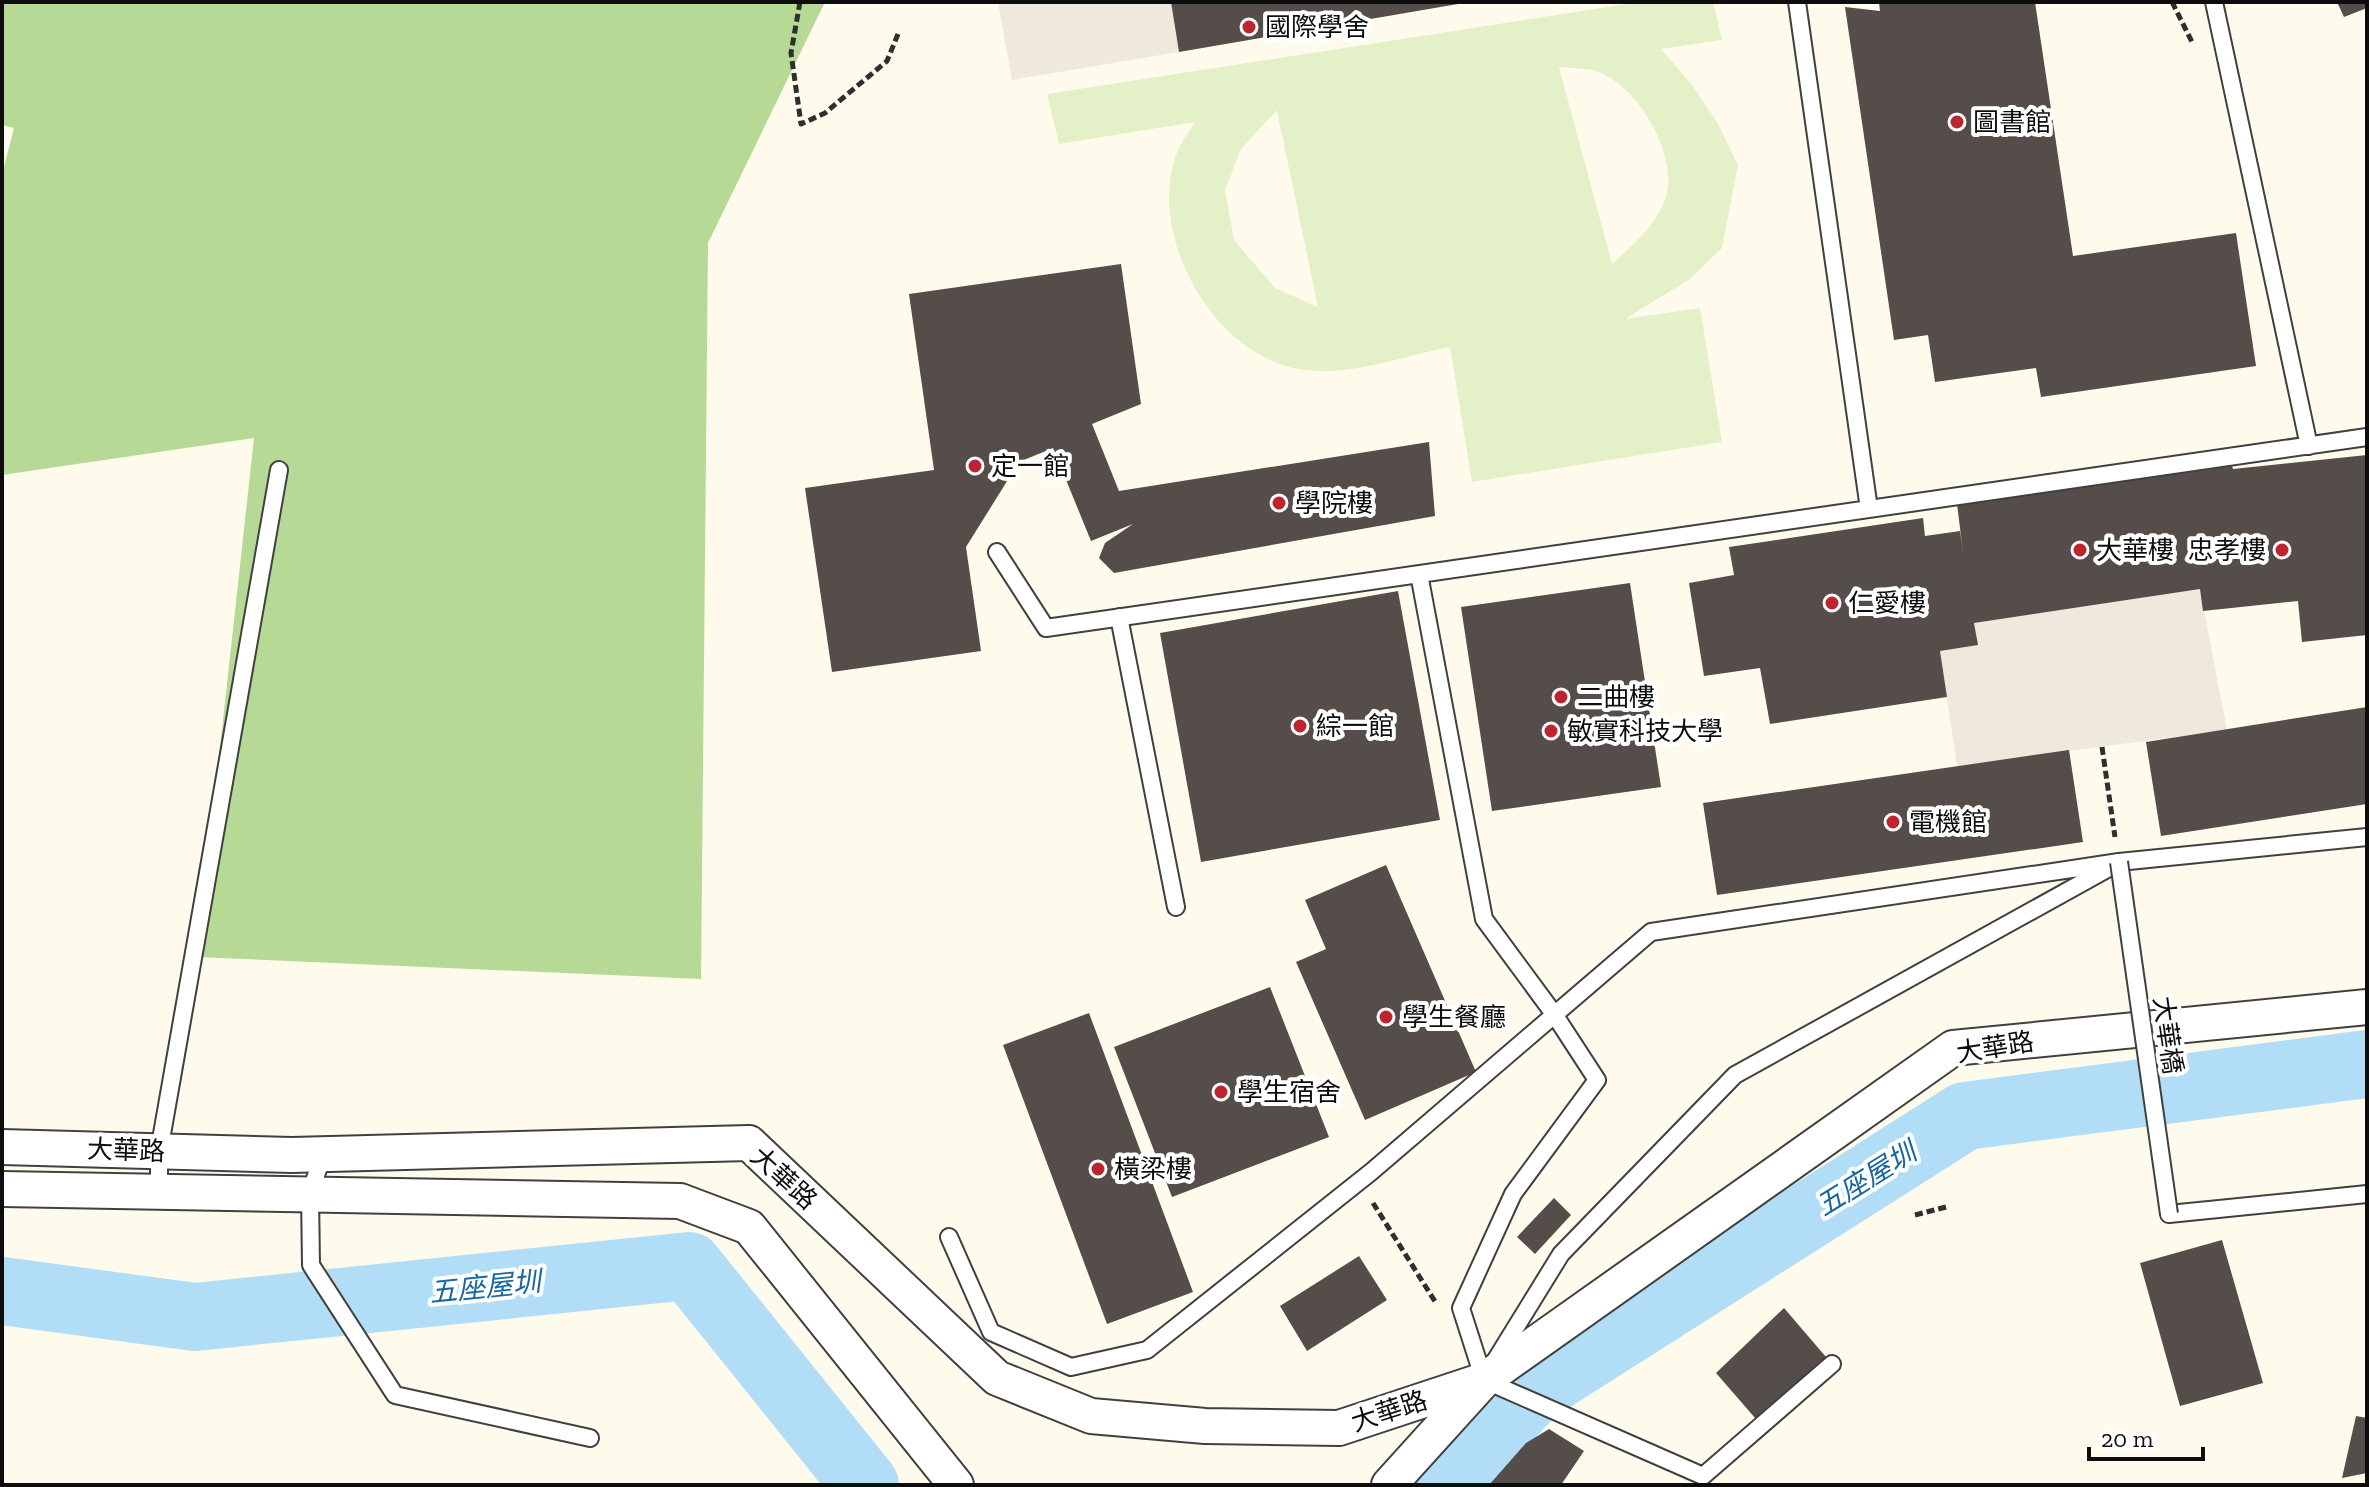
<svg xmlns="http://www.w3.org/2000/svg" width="2369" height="1487" font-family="'Zilla Slab','Noto Sans TC',serif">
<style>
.forest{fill:#b6da95}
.pitch{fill:#e4f0c8;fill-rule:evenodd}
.plaza{fill:#eee9dc}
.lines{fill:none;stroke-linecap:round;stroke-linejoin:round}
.river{stroke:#b1def6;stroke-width:68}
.building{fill:#554d49}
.lane-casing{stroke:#404040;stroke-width:20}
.street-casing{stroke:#404040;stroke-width:38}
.path{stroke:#2f2f2f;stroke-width:5;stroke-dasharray:8 4;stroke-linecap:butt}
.lane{stroke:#fff;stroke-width:16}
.street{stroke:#fff;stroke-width:34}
.lane-bridge-casing{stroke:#404040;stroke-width:20;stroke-linecap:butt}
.lane-bridge{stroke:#fff;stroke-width:16}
.poi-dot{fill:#bd2430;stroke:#fff;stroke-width:3}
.labels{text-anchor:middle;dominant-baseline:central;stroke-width:8;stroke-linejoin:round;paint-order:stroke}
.poi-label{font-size:26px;fill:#0d0d0d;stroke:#fff;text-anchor:start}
.street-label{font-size:26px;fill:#0d0d0d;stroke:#fff}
.water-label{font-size:28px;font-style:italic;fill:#16679f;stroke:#fff}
</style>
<rect width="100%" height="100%" fill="#fffbec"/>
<path class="forest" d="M2 2H825L708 243 701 979 197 957 254 438 2 475V175L14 128 2 125Z"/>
<path class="pitch" d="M1640 2H1713L1722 40 1661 49 1693 86 1718 124 1738 165 1722 248 1690 279 1625 319 1700 308 1722 442 1472 482 1450 347C1402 356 1354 376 1305 370 1219 360 1152 247 1173 165 1177 148 1186 136 1195 122L1059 144 1047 94ZM1559 67C1570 68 1585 68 1596 71 1637 84 1679 155 1666 197 1657 225 1633 245 1612 264ZM1276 111H1277L1318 307 1275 288 1234 240 1225 190 1241 149Z"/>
<path class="plaza" d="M998 2H1171L1179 52 1012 80Z
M2200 589 2227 730 1957 766 1940 651 1977 645 1974 623Z"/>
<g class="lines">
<path class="river" d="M2 1291 195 1317 689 1266 865 1485
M1447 1485 1532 1391 1965 1116 2367 1064"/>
</g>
<path class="building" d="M1171 2H1458V4L1179 52Z
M1879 2H2035L2073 256 2236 233 2256 366 2041 397 2036 368 1935 382 1928 335 1894 340 1845 7 1880 11Z
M2337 2H2367V8L2344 17Z
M1121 264 1141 404 1092 424 1119 491 1429 442 1435 516 1114 573 1099 558 1105 543 1133 524 1091 541 1053 448 1019 462 966 547 981 651 832 672 805 488 934 470 909 294Z
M2367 455V635L2302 642 2298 601 2203 611 2200 589 1974 623 1978 645 1940 651 1947 697 1770 724 1760 668 1704 676 1689 583 1734 575 1729 547 1923 518 1925 536 1960 531 1963 552 1957 504 2231 462 2233 469Z
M1630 583 1661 787 1492 811 1461 607Z
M1398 591 1440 820 1201 862 1160 633Z
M2367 707V804L2161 836 2146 742Z
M2069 750 2083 842 1717 895 1703 803Z
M1386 865 1476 1072 1365 1120 1296 962 1326 949 1305 900Z
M1270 987 1329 1137 1172 1197 1114 1047Z
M1089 1013 1193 1292 1107 1324 1003 1045Z
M1554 1198 1571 1215 1535 1254 1517 1237Z
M2222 1240 2263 1383 2180 1406 2140 1263Z
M1359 1256 1387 1300 1307 1351 1280 1306Z
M1784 1308 1832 1364 1762 1426 1716 1373Z
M2356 1416 2367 1418V1473L2342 1478Z
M1549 1429 1584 1451 1561 1485H1489L1526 1443Z"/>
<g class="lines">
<defs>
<path id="lane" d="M1797 2 1869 509
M2214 2 2309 446
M997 552 1046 628 2367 437
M1419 574 1484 919 1554 1014 1597 1080 1513 1194 1461 1308 1484 1380 1703 1476 1832 1364
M1119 617 1176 907
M323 1154 310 1194 311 1265 395 1395 590 1438
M159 1192V1151L279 470
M2169 1214 2367 1194
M949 1237 991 1332 1071 1367 1147 1350 1371 1172 1651 932 2119 862 2367 837
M1495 1361 1561 1254 1735 1075 2107 869"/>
<path id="street" d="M2 1147 292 1155 749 1143 997 1378 1091 1416 1205 1426 1339 1428 1484 1380
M2 1189 680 1201 749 1227 956 1485
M1389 1485 1484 1380 1953 1048 2367 1007"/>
</defs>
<use href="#lane" class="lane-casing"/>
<use href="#street" class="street-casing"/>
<path class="path" d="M800 2 791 53 801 124 825 113 887 61 898 34
M2172 2 2192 42
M2102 747 2115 837
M1373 1203 1436 1303
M1915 1215 1946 1207"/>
<use href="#lane" class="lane"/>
<use href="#street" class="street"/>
<defs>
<path id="lane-bridge" d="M2119 862 2169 1214"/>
</defs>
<use href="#lane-bridge" class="lane-bridge-casing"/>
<use href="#lane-bridge" class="lane-bridge"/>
</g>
<g class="poi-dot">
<circle cx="1249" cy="27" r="8"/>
<circle cx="1957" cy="122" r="8"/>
<circle cx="975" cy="466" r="8"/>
<circle cx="1279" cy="503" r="8"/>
<circle cx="2080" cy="550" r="8"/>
<circle cx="2282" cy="550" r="8"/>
<circle cx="1832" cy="603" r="8"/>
<circle cx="1561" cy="697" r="8"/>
<circle cx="1300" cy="726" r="8"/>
<circle cx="1551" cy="731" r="8"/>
<circle cx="1893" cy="822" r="8"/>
<circle cx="1386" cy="1017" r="8"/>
<circle cx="1221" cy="1092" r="8"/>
<circle cx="1098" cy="1169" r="8"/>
</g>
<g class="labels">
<g class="poi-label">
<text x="1265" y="27">國際學舍</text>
<text x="1973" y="122">圖書館</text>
<text x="991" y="466">定一館</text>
<text x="1295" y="503">學院樓</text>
<text x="2096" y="550">大華樓</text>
<text x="2266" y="550" text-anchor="end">忠孝樓</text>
<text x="1848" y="603">仁愛樓</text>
<text x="1577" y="697">二曲樓</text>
<text x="1316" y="726">綜一館</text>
<text x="1567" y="731">敏實科技大學</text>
<text x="1909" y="822">電機館</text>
<text x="1402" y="1017">學生餐廳</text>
<text x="1237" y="1092">學生宿舍</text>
<text x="1114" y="1169">橫梁樓</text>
</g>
<g class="street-label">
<text transform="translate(2168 1035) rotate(82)">大華橋</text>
<text transform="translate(1995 1047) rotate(-9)">大華路</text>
<text transform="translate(126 1150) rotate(2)">大華路</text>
<text transform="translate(784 1178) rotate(42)">大華路</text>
<text transform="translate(1389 1411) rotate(-18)">大華路</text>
</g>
<g class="water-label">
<text transform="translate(1866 1179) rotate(-32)">五座屋圳</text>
<text transform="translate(485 1287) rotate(-6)">五座屋圳</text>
</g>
</g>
<rect width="2369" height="1487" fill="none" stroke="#0d0d0d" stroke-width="8"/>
<path d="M2089 1447v12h114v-12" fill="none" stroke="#0d0d0d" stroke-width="4"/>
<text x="2101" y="1447" font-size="24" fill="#0d0d0d" stroke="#ffffff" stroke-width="6" paint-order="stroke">20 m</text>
</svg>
